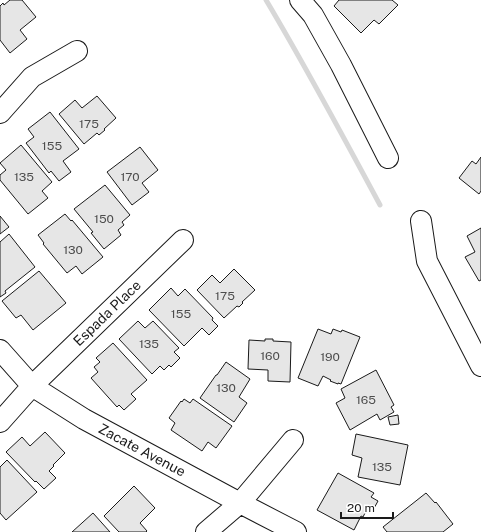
<svg xmlns="http://www.w3.org/2000/svg" width="481" height="532" font-family="'Public Sans',sans-serif">
<style>
.lines{fill:none;stroke-linecap:round;stroke-linejoin:round}
.stream{stroke:#d7d7d7;stroke-width:5}
.building{fill:#e6e6e6;stroke:#1a1a1a}
.minor-casing{stroke:#1a1a1a;stroke-width:22}
.minor{stroke:#fff;stroke-width:20}
.labels{text-anchor:middle;dominant-baseline:central;stroke-width:3;stroke-linejoin:round;paint-order:stroke}
.number-label{font-size:12px;fill:#4d4d4d}
.street-label{font-size:14px;fill:#1a1a1a;stroke:#fff}
</style>
<rect width="100%" height="100%" fill="#fff"/>
<g class="lines">
<path class="stream" d="M266 0C306 67 343 136 380 205"/>
</g>
<path class="building" d="M10 0H22L36 17 20 30 27 39 10 53 0 40V6L3 3 4 5Z
M339 0H392L398 5 379 24 374 20 361 33 334 6Z
M97 96 116 118 104 129 105 130 99 135 97 133 84 144 59 114 75 100 82 108Z
M50 112 79 149 63 161 71 172 59 181 51 171 49 173 26 143 34 137 28 129Z
M21 145 52 182 42 191 48 198 28 214 0 180V175L6 170 0 163Z
M140 147 158 170 142 183 149 192 132 205 107 172Z
M481 157V191L479 194 459 178 472 161 476 164Z
M105 185 130 215 122 222 124 225 118 230 121 235 104 249 91 233 93 232 74 209Z
M65 214 71 221 72 220 103 257 82 274 76 266 67 273 43 244 44 243 38 235Z
M0 216 9 227 0 234Z
M481 228V280L479 281 465 257 475 252 467 236Z
M9 234 35 267 5 291 6 293 0 297V242Z
M234 269 255 290 242 302 243 303 239 307 237 306 224 318 197 290 212 275 220 283Z
M39 271 66 303 33 330 21 315 16 318 2 301Z
M171 288 178 296 185 289 213 318 212 320 218 326 209 335 202 328 184 346 149 310Z
M138 321 145 328 153 321 179 348 174 352 180 358 171 367 169 365 164 370 160 366 152 374 119 339Z
M318 329 331 334 333 329 341 332 342 330 360 337 341 384 338 383V384L330 381 331 380 323 376 318 386 298 378Z
M265 339H273V341L291 342 290 382 268 381V370L248 369 249 340 265 341Z
M113 343 147 380 131 394 136 399 124 410 119 405 117 407 91 378 98 372 94 367 100 362 96 358Z
M226 362 250 379 239 397 247 403 234 422 200 398 216 375H217Z
M376 370 394 405 391 407 394 412 380 420 377 414 350 430 336 403 345 398 341 389Z
M184 399 190 403 193 399 232 426 216 448 208 442 202 451 171 430 175 423 169 418 181 401 182 402Z
M398 415 399 424 390 425 388 417Z
M45 432 65 453 53 465 54 466 49 471 56 478 44 489 36 481 35 482 6 452 22 437 30 446Z
M356 434 408 445 400 485 358 477 362 458 352 455Z
M7 460 37 492 6 520 0 513V467Z
M338 473 374 493 371 497 378 501 372 512 367 509 363 517 361 516 354 530 317 510Z
M134 486 155 508 140 523 147 531 146 532H119L104 516Z
M426 493 435 503 436 502 453 524 443 532H387L383 527Z
M93 513 110 532H72Z"/>
<g class="lines">
<defs>
<path id="minor" d="M300 0 313 15 341 65 388 158
M0 113 32 77 77 51
M421 221 427 261 481 366
M0 350 32 386 84 419 240 503 296 532
M0 422 32 386 183 240
M206 532 240 503 293 440"/>
</defs>
<use href="#minor" class="minor-casing"/>
<use href="#minor" class="minor"/>
</g>
<g class="labels">
<g class="number-label">
<text x="89" y="124">175</text>
<text x="52" y="146">155</text>
<text x="24" y="177">135</text>
<text x="130" y="177">170</text>
<text x="104" y="219">150</text>
<text x="73" y="250">130</text>
<text x="225" y="296">175</text>
<text x="181" y="314">155</text>
<text x="149" y="344">135</text>
<text x="270" y="356">160</text>
<text x="330" y="357">190</text>
<text x="226" y="388">130</text>
<text x="366" y="400">165</text>
<text x="382" y="467">135</text>
</g>
<g class="street-label">
<text transform="translate(107 313) rotate(-44)">Espada Place</text>
<text transform="translate(142 450) rotate(28)">Zacate Avenue</text>
</g>
</g>
<path d="M341 512v6h52v-6" fill="none" stroke="#1a1a1a" stroke-width="2"/>
<text x="347" y="512" font-size="12" fill="#1a1a1a" stroke="#ffffff" stroke-width="3" paint-order="stroke">20 m</text>
</svg>
